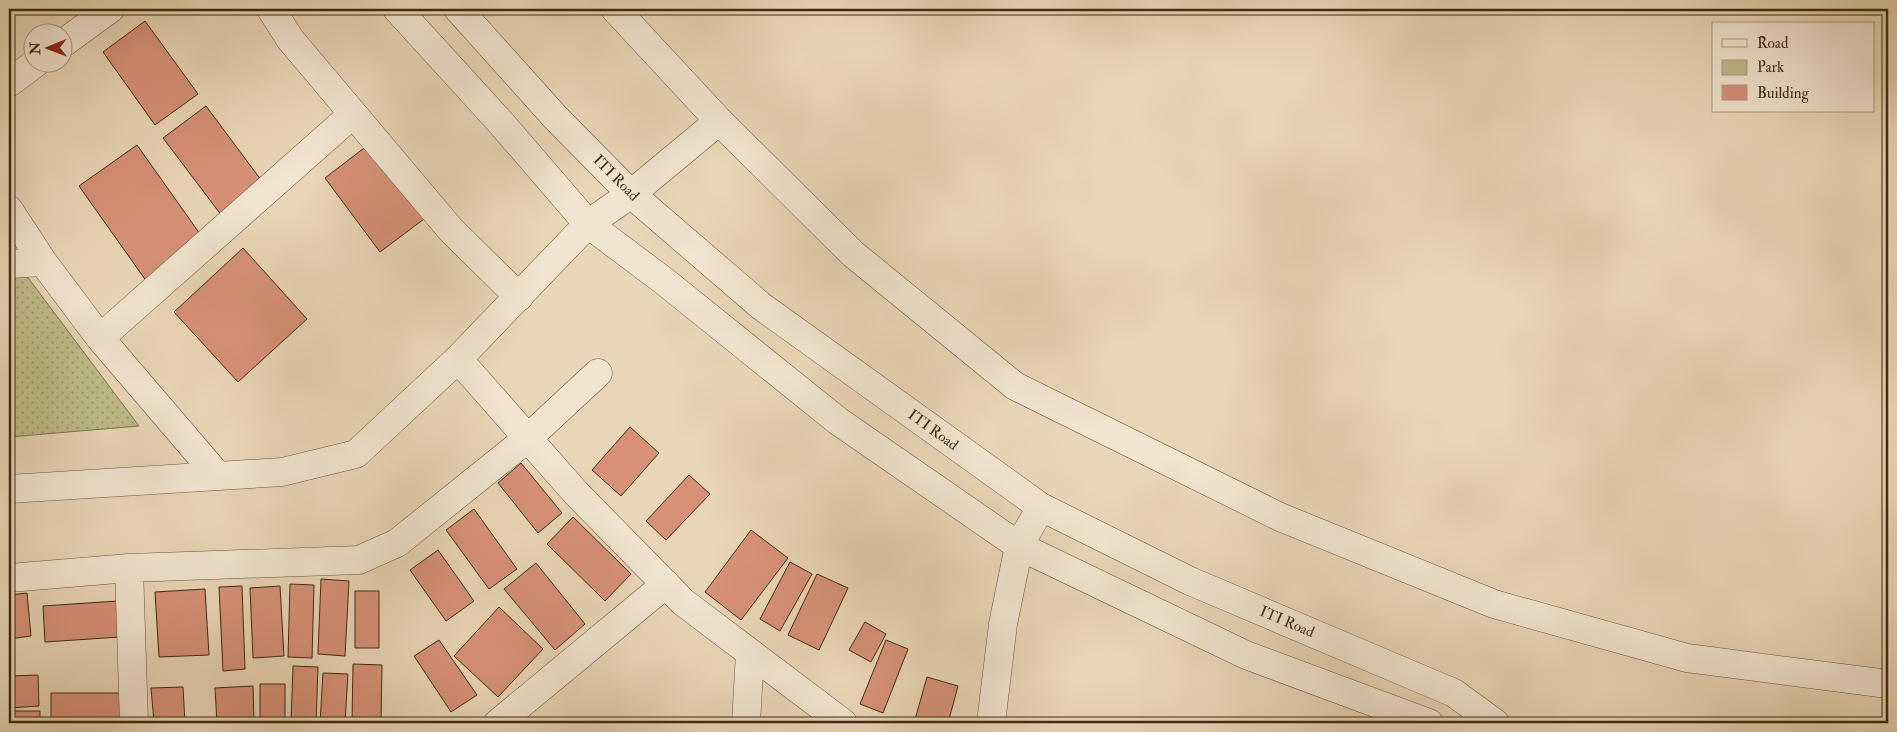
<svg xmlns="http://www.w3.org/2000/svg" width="1897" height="732" font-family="'IM FELL Double Pica',serif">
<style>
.green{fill:url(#green-dots);stroke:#7e744e}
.building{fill:#d79179;stroke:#3f2b12}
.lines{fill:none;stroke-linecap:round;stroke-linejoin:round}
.minor-casing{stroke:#6a563b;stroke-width:29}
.minor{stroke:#f1e4d0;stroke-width:28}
.labels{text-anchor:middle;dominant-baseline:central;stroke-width:4;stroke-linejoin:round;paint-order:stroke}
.street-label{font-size:15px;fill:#3f2b12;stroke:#f1e4d0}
</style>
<defs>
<pattern id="green-dots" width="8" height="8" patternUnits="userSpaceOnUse" patternTransform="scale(1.25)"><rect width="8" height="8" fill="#bebc89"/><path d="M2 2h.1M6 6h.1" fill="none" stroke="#9c996f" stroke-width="1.8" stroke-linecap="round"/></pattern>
</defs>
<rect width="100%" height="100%" fill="#e9d6b6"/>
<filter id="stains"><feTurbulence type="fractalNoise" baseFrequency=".004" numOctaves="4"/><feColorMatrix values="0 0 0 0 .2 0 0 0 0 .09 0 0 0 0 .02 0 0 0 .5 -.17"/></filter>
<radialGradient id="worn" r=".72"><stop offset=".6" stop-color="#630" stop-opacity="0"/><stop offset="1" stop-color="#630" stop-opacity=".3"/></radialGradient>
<path class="green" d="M20 267 139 426 9 437V268Z"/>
<path class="building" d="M145 21 198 94 155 125 103 52Z
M206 106 267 188 225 220 163 138Z
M137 145 205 241 147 282 79 186Z
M368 145 424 219 380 252 325 178Z
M243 248 307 319 238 382 174 312Z
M630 427 659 453 621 496 592 470Z
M521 463 562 513 538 533 498 483Z
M689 475 710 494 666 540 646 521Z
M474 509 517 569 489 589 446 530Z
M573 517 631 574 605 601 547 544Z
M751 530 788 558 741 620 705 592Z
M438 550 474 601 446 621 410 570Z
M790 562 812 574 780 631 760 619Z
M536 563 585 624 555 650 504 589Z
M817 574 848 588 819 650 788 635Z
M321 579 349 581 345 656 318 654Z
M290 584 314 585 312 658 288 657Z
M242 586 245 669 223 671 219 587Z
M280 586 284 656 253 658 250 588Z
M205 589 209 655 159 657 155 592Z
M355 591H379V648H355Z
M27 593 31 636 9 639V595Z
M117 601 120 637 45 642 43 606Z
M499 607 543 649 498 697 454 656Z
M865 622 886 634 871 662 849 650Z
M439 640 477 695 451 712 414 656Z
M886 640 908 649 883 713 860 704Z
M353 664 382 665 381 723H352Z
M293 666 318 667 316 723H291Z
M323 673 348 674 345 723H320Z
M38 675 39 706 9 708V676Z
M927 677 958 686 948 723H914Z
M260 684H285V723H260Z
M253 686 254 723H217L215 688Z
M183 687 185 723H154L151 688Z
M51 693H123V723H51Z
M9 711H40V723H9Z"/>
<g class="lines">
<defs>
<path id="minor" d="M271 9 290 39 451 230 519 297
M397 9 501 123 588 224 664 281 838 421 1019 546 1246 655 1429 723
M458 9 555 117 631 194 761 306 1041 507 1190 581 1454 693 1495 723
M615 9 719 121 853 254 1015 386 1280 517 1494 604 1687 658 1888 684
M62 44 110 9
M9 83 37 62
M9 210 43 262 100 338 218 476
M9 264 43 262
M100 338 353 114
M458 359 576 493 683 602 843 723
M9 489 282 472 356 454 458 359 588 224 631 194 719 121
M129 568 134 723
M9 578 129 568 359 560 397 543 528 438 598 373
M498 723 666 584
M746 723 750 653
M991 723 1003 624 1019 546 1041 507"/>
</defs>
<use href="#minor" class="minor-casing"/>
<use href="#minor" class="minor"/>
</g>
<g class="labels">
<g class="street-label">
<text transform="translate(616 178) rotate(45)">ITI Road</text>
<text transform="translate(933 430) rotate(36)">ITI Road</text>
<text transform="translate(1287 622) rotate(23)">ITI Road</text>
</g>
</g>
<rect width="1897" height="732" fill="none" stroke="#e9d6b6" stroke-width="30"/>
<rect x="10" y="10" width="1877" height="712" fill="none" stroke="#3f2b12" stroke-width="2.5"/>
<rect x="15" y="15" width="1867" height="702" fill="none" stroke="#3f2b12"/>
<rect x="1712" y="22" width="162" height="90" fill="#f1e4d0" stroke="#aa9a84"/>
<rect x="1722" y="39" width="25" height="8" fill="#f1e4d0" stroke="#aa9a84"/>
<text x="1757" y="48" font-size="15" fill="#3f2b12">Road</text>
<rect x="1722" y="60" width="25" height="15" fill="#bebc89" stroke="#aa9a84"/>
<text x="1757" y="72" font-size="15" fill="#3f2b12">Park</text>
<rect x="1722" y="85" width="25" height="15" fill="#d79179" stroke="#aa9a84"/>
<text x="1757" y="98" font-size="15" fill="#3f2b12">Building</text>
<g transform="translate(48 48) rotate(269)"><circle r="24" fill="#f1e4d0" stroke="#aa9a84"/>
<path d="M0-4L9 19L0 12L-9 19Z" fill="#8f2418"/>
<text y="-8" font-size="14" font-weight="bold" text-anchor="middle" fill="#3f2b12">N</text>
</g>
<rect width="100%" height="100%" filter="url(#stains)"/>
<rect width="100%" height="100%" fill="url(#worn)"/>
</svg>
